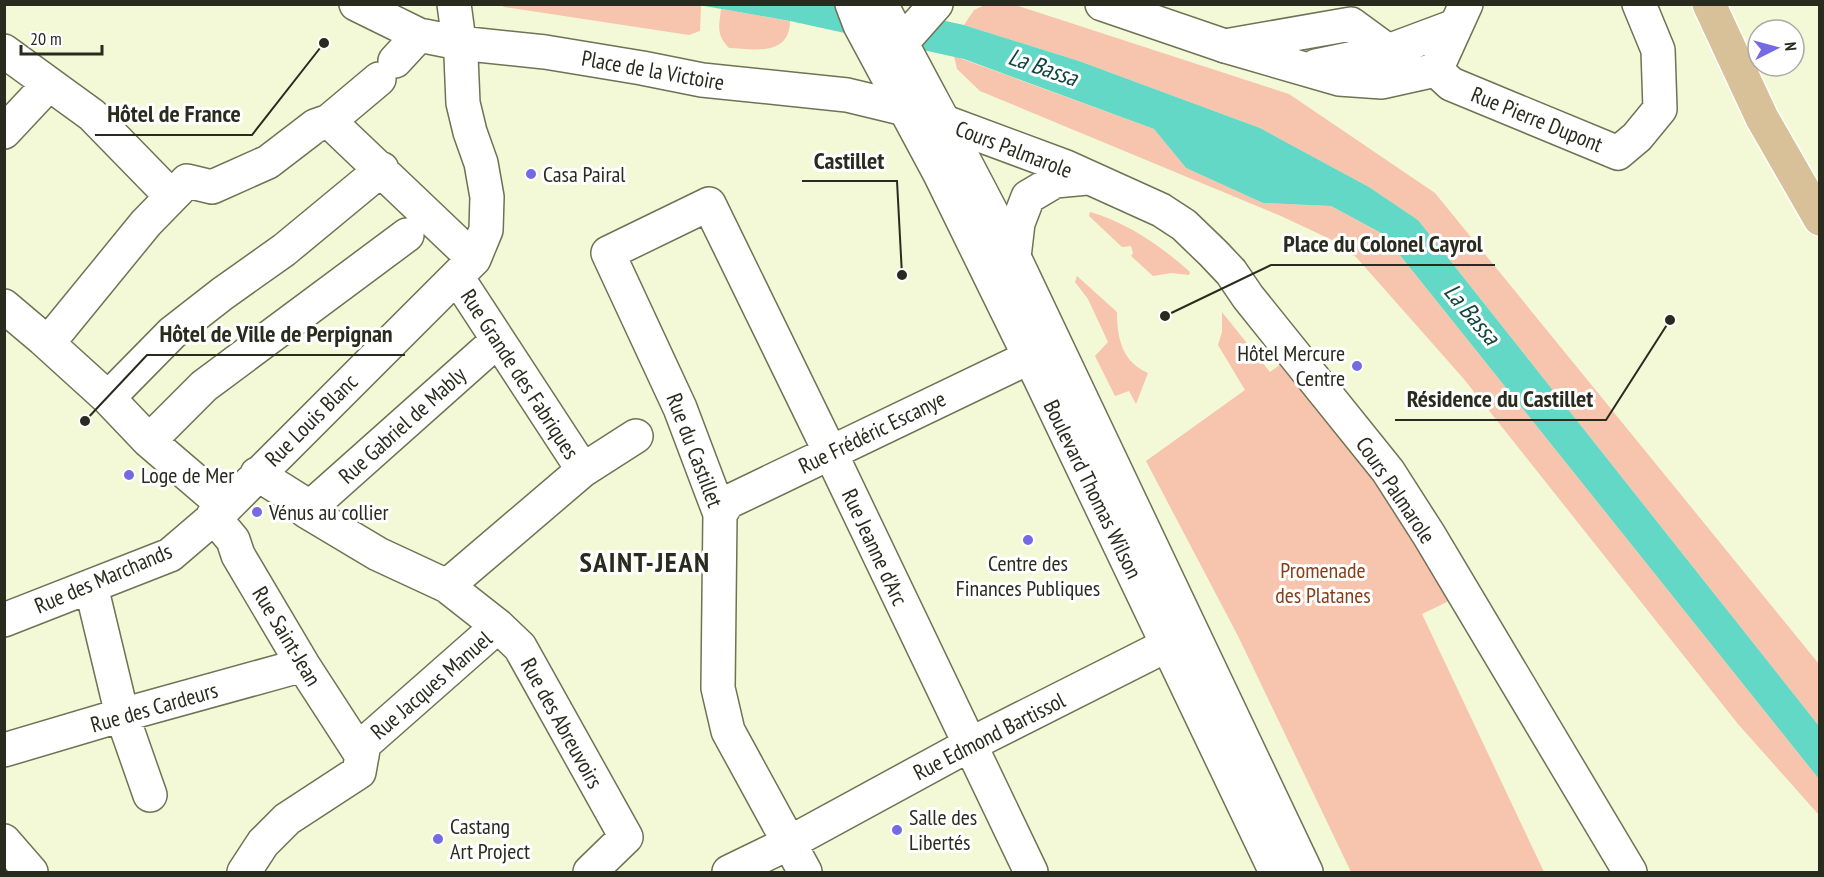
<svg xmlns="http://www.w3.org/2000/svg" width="1824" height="877" font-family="'PT Sans Narrow',sans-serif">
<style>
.green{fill:#f7c4ad}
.water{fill:#63d8c6}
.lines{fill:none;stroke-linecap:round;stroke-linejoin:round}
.street-casing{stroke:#6f7255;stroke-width:36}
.secondary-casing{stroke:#6f7255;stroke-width:36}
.primary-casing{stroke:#fff;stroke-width:36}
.street{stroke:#fff;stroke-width:33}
.secondary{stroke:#fff;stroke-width:33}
.primary{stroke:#d8c199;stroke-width:33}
.poi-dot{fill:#7569e4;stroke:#fff;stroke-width:2}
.labels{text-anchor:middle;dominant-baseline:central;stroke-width:6;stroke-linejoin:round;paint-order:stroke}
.street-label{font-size:22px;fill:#292b1e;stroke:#fff}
.poi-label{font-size:22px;fill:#292b1e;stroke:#fff;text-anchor:start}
.park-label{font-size:22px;fill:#873e18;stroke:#fff}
.water-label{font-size:24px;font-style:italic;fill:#0f453d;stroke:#fff}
.district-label{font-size:28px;font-weight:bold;letter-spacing:1.5px;fill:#292b1e;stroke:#fff}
.leader{fill:none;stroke:#292b1e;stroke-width:2}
.callout-dot{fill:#292b1e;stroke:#fff;stroke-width:2}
.callout-label{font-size:24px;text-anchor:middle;font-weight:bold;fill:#292b1e;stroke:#fff;stroke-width:6;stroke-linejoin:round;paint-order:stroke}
</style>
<rect width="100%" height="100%" fill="#f3f8d6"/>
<path class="green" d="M500 5H701L700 31 689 35 504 7Z
M985 5H1015L1289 94 1435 193 1819 664V726L1418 220 1369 187 1260 128 1079 61 964 25 974 10Z
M721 9 790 21C790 57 752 49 729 48 716 35 719 26 721 9Z
M954 56 1154 129 1186 168 1263 203 1331 206 1383 234 1819 779V815L1738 724 1463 378 1356 257 1332 240 1281 216 980 91 957 69Z
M1090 212C1128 223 1161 246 1190 272L1189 275 1171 273 1153 276 1131 256 1133 253 1131 246 1122 247 1089 216Z
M1077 276 1117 312C1117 338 1122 362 1148 373L1136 404 1129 391 1115 396 1095 356 1108 342 1088 299 1075 282Z
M1222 312 1270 372 1285 361 1398 514 1451 600 1422 614 1544 872H1351L1238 636 1146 461 1245 390 1218 345 1222 332Z"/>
<path class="water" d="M699 5H872L964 25 1079 61 1260 128 1369 187 1418 220 1819 726V779L1383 234 1331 206 1263 203 1186 168 1154 129 964 59 790 21Z"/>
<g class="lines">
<defs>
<path id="street" d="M356 4 419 35 459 43 545 52 642 68 702 80 847 95 905 109 942 121 1066 167 1161 210 1184 225 1213 253 1231 272 1248 297 1388 471 1429 535 1630 872
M1225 46 1351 24 1388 51
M4 51 92 115 171 196
M395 61 419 35
M1436 70 1451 84 1618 153 1637 137 1660 109 1658 50 1639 4
M329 121 474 259
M4 132 49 84
M1014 257 1018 223 1028 197 1055 181 1087 178
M4 306 43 339 108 398 149 441 226 507
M48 343 146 223 187 181 212 187 268 162 315 126 329 121 379 79
M108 398 172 333 222 294 284 250 382 169
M149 441 204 386 407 235
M583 470 636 436
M257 474 300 501 306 511 378 554 447 586 498 626 520 647 626 837 590 872
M306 511 498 340
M720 514 728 502 1030 357
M213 516 233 540 238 555 303 665 362 756
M91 586 122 715 150 795
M447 586 583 470 457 277
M4 620 170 555 226 507 474 259 486 230 487 197 481 163 470 132 463 103 461 56 454 4
M4 750 122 715 303 665
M4 841 31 872
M244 872 263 843 287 819 359 772 364 744 498 626
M729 872 789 843 969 745 1191 633
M805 872 728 731 718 688 720 514 680 408 608 253 709 204 830 452 1031 872"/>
<path id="secondary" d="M852 4 860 25 940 174 1040 378 1276 872
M881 4C925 89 972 172 1014 257L1306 872
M1102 4 1225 46 1339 79 1382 82 1436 70 1466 4
M889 57 936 4
M1316 66 1388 51 1455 26"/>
<path id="primary" d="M1709 4 1762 118 1820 219"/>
</defs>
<use href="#street" class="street-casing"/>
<use href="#secondary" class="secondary-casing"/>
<use href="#primary" class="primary-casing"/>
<use href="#street" class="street"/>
<use href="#secondary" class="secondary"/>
<use href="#primary" class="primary"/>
</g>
<g class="poi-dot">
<circle cx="531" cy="174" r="6"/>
<circle cx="1357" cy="366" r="6"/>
<circle cx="129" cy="475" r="6"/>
<circle cx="257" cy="512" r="6"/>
<circle cx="1028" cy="540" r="6"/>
<circle cx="897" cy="830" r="6"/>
<circle cx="438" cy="839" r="6"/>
</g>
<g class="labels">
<g class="street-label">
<text transform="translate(653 70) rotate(10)">Place de la Victoire</text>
<text transform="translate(1537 119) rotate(22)">Rue Pierre Dupont</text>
<text transform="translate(1014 149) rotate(21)">Cours Palmarole</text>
<text transform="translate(520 374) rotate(57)">Rue Grande des Fabriques</text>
<text transform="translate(311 420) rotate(-45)">Rue Louis Blanc</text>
<text transform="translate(402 425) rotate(-42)">Rue Gabriel de Mably</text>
<text transform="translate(872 432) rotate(-26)">Rue Frédéric Escanye</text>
<text transform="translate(695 450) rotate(69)">Rue du Castillet</text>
<text transform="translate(1093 489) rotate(64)">Boulevard Thomas Wilson</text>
<text transform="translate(1396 490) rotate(56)">Cours Palmarole</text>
<text transform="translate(875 547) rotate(65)">Rue Jeanne d'Arc</text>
<text transform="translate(103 578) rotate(-23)">Rue des Marchands</text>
<text transform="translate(287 636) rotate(59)">Rue Saint-Jean</text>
<text transform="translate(431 685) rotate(-41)">Rue Jacques Manuel</text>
<text transform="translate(154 707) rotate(-16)">Rue des Cardeurs</text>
<text transform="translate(562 723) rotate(61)">Rue des Abreuvoirs</text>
<text transform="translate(989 736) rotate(-27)">Rue Edmond Bartissol</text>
</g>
<g class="poi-label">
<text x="543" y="174">Casa Pairal</text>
<text x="1345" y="353" text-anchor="end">Hôtel Mercure<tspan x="1345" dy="25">Centre</tspan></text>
<text x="141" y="475">Loge de Mer</text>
<text x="269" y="512">Vénus au collier</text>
<text x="1028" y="563" text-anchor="middle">Centre des<tspan x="1028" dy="25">Finances Publiques</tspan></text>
<text x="909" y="817">Salle des<tspan x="909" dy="25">Libertés</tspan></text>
<text x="450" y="826">Castang<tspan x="450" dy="25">Art Project</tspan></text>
</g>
<g class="park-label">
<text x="1323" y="570">Promenade<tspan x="1323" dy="25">des Platanes</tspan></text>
</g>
<g class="water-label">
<text transform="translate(1043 67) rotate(19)">La Bassa</text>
<text transform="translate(1472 314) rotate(50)">La Bassa</text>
</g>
<g class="district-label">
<text x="645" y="561">SAINT-JEAN</text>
</g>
</g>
<path class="leader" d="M324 43L252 135H95M902 275L897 181H802M1165 316L1271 265H1495M85 421L147 355H405M1670 320L1606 420H1395"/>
<g class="callout-dot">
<circle cx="324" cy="43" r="6"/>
<circle cx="902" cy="275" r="6"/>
<circle cx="1165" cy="316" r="6"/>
<circle cx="85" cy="421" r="6"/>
<circle cx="1670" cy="320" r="6"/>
</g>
<g class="callout-label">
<text x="174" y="122">Hôtel de France</text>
<text x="849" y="169">Castillet</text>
<text x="1383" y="252">Place du Colonel Cayrol</text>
<text x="276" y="342">Hôtel de Ville de Perpignan</text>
<text x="1500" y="407">Résidence du Castillet</text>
</g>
<rect width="1824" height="877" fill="none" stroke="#292b1e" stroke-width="12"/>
<g transform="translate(1776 48) rotate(84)"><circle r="28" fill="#ffffff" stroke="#a9aaa5" stroke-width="1.5"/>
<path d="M0-4.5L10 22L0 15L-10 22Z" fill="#7569e4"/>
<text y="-9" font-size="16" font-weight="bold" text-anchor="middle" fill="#292b1e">N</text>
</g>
<path d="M21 45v9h81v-9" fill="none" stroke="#292b1e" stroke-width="3"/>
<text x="30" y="45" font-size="18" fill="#292b1e" stroke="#ffffff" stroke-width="4.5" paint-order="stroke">20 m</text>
</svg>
